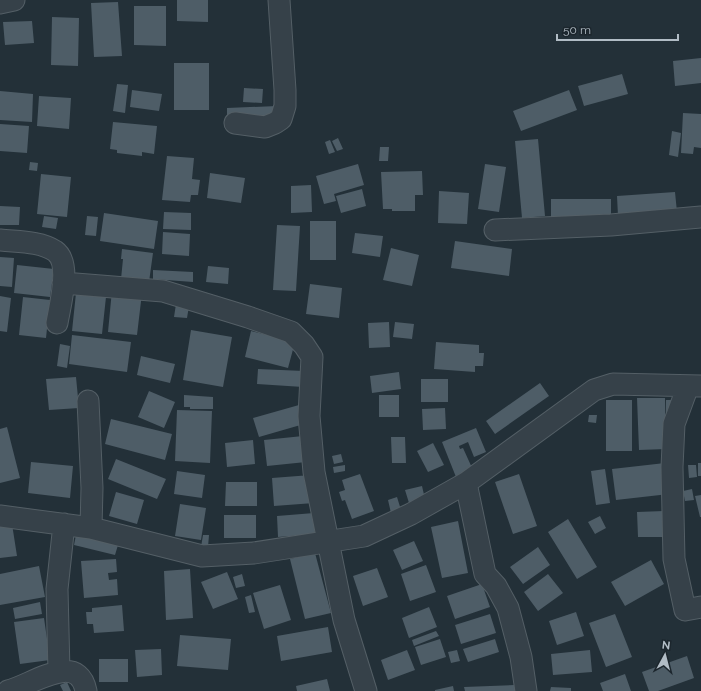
<svg xmlns="http://www.w3.org/2000/svg" width="701" height="691" font-family="Raleway,sans-serif">
<style>
.building{fill:#4e5d67}
.lines{fill:none;stroke-linecap:round;stroke-linejoin:round}
.minor-casing{stroke:#545f66;stroke-width:23}
.minor{stroke:#364149;stroke-width:21}
</style>
<rect width="100%" height="100%" fill="#233038"/>
<path class="building" d="M177 0H208V22L177 21Z
M118 2 122 56 94 57 91 3Z
M134 6H166V46L134 45Z
M52 17 79 18 78 66 51 65Z
M32 21 34 43 5 45 3 22Z
M701 58V83L675 86 673 61Z
M174 63H209V110H174Z
M622 74 628 94 584 106 578 86Z
M117 84 128 85 125 113 113 111Z
M244 88 263 89 262 103 243 102Z
M132 90 162 94 159 111 130 107Z
M569 90 577 110 521 131 513 111Z
M0 91 33 94 32 122 0 120Z
M39 96 71 98 69 129 37 126Z
M277 106V119L227 120V108Z
M683 113 701 114V148L694 147 693 154 681 153Z
M113 122 157 126 154 154 142 152V156L117 153V150L110 149Z
M0 124 29 126 27 153 0 151Z
M672 131 681 133 678 157 669 155Z
M338 138 343 149 337 151 332 141Z
M538 139 545 216 522 218 515 141Z
M330 140 335 152 329 154 325 142Z
M380 147H389L388 161H379Z
M167 156 194 158 192 179 200 180 198 195H191L190 202 162 200Z
M30 162 38 163 37 171 29 170Z
M358 164 364 185 334 194 336 201 324 204 316 176Z
M485 164 506 167 499 212 478 209Z
M422 171 423 195H415V211H392V209H383L381 172Z
M210 173 245 178 241 203 207 198Z
M41 174 71 177 67 217 37 214Z
M311 185 312 212 291 213V186Z
M362 189 366 206 341 213 336 196Z
M439 191 469 193 467 224 438 223Z
M675 192 677 212 618 216 617 196Z
M551 199H611V217H551Z
M0 206 20 207 19 225H0Z
M164 212 191 213V230L163 229Z
M104 213 158 221 154 249 100 241Z
M44 216 58 218 56 229 42 227Z
M87 216 98 217 96 236 85 235Z
M310 221H336V260H310Z
M277 225 300 226 296 291 273 290Z
M163 232 190 234 189 256 162 254Z
M355 233 383 236 380 257 352 253Z
M455 241 512 249 509 276 451 268Z
M391 248 419 255 412 286 383 280Z
M122 249 153 253 149 282 121 279 123 259H121Z
M0 257 14 258 12 287 0 286Z
M17 265 54 269 50 297 14 293Z
M208 266 229 268 228 284 206 282Z
M153 270 193 272V282L153 279Z
M310 284 342 288 339 318 306 314Z
M112 290 142 293 137 335 108 332Z
M76 293 106 297 102 334 72 331Z
M0 296 11 298 7 332 0 331Z
M23 297 50 300 46 338 19 335Z
M176 304 189 306 187 318 174 317Z
M389 322 390 347 369 348 368 323Z
M395 322 414 324 412 339 393 337Z
M191 330 232 337 223 387 183 380Z
M251 331 295 342 288 368 245 357Z
M72 335 131 342 127 372 69 364Z
M436 342 479 345V353H484L483 366H475V372L434 369Z
M60 344 70 346 67 368 57 366Z
M141 356 175 364 170 383 137 375Z
M258 369 304 371 303 387 257 384Z
M399 372 401 389 372 393 370 376Z
M76 377 79 408 49 410 46 379Z
M421 379H448V402H421Z
M540 383 549 396 495 434 486 421Z
M149 391 175 402 164 428 138 417Z
M184 395 213 397V409H190V407H184Z
M379 395H399V417H379Z
M637 398H665L666 449 639 450Z
M606 400H632V451H606Z
M666 400H674V413H666Z
M299 405 304 424 259 437 253 418Z
M445 408 446 429 423 430 422 409Z
M177 410 212 411 210 463 175 461Z
M589 415H597L596 423 588 422Z
M111 419 172 434 165 460 105 444Z
M7 427 20 478 0 483V429Z
M476 428 486 452 474 457 468 442 459 446 460 449 463 448 473 470 456 477 442 442Z
M303 436 306 462 267 466 264 440Z
M391 437H405L406 463H392Z
M253 440 255 464 227 467 225 443Z
M433 443 444 465 428 472 417 451Z
M341 454 343 462 334 464 332 456Z
M116 459 166 479 157 499 108 479Z
M31 462 73 466 70 498 28 493Z
M665 463 669 494 616 500 612 469Z
M698 463H701V476H698Z
M345 465V471L334 473 333 467Z
M688 465H696L697 477 689 478Z
M605 469 610 503 596 505 591 471Z
M177 471 205 475 202 498 174 494Z
M360 474 374 511 352 519 345 500 342 501 339 492 345 490 342 480Z
M519 474 537 526 513 534 495 482Z
M311 475 314 503 274 506 272 478Z
M226 482H257V506H225Z
M422 486 425 499 409 503 405 490Z
M692 489 694 500 685 501 683 491Z
M116 492 144 500 137 524 109 516Z
M701 495V517H700L695 496Z
M397 497 401 510 391 513 388 500Z
M180 504 206 508 201 540 175 536Z
M664 511 665 537H638L637 512Z
M314 513 315 534 278 537 277 516Z
M224 515H256V538H224Z
M600 516 606 528 595 534 588 522Z
M568 519 597 567 577 579 548 532Z
M458 521 468 573 442 578 431 527Z
M12 524 17 556 0 558V526Z
M76 535 118 545 115 555 74 545Z
M203 535H209L208 547H201Z
M414 541 423 561 402 570 393 550Z
M538 547 550 565 523 584 510 567Z
M315 553 331 613 305 619 290 559Z
M116 559 117 572 108 573 109 580 117 579 118 595 84 598 81 561Z
M651 560 664 584 625 606 611 582Z
M426 565 436 592 410 601 401 574Z
M39 566 45 597 0 605V574Z
M377 568 388 597 363 606 353 576Z
M190 569 193 618 166 620 164 571Z
M227 572 238 599 213 609 201 582Z
M242 574 245 586 236 588 233 577Z
M548 574 563 593 538 611 524 592Z
M482 584 490 607 455 619 447 596Z
M280 585 291 620 264 629 253 593Z
M251 595 255 612 249 613 245 597Z
M40 602 42 614 15 619 13 608Z
M122 605 124 631 94 633 93 624H87L86 612H92V608Z
M429 607 437 627 409 638 402 618Z
M576 612 584 636 557 645 549 621Z
M490 614 496 633 461 644 455 625Z
M615 614 632 657 606 667 589 623Z
M44 618 50 660 20 664 14 622Z
M328 627 332 652 281 661 277 636Z
M436 631 439 636 414 646 412 640Z
M180 635 231 639 228 670 177 666Z
M440 639 446 657 421 665 415 647Z
M495 639 499 652 468 662 463 649Z
M161 649 162 675 137 677 135 650Z
M407 650 415 670 388 680 381 660Z
M457 650 460 661 451 663 448 652Z
M590 650 592 672 553 675 551 654Z
M687 656 694 678 658 691H649L642 672Z
M99 659H128V682H99Z
M625 674 631 691H603L600 683Z
M327 679 330 691H297L296 686Z
M67 682 71 691H63L60 685Z
M515 685V691H465L464 687Z
M453 686 454 691H435V690Z
M551 687 571 688V691H550Z"/>
<g class="lines">
<defs>
<path id="minor" d="M0 3 14 0
M235 123 265 127 275 123 281 119 285 106V90L279 0
M495 230 611 225 701 217
M0 240C17 242 40 241 55 251 72 263 60 305 57 323
M63 283 163 291 248 317 291 332 304 345 312 357 309 416 314 472 344 620 366 691
M688 386 674 424 672 467 674 559 685 610 701 607
M88 401 92 488 91 528
M466 483 485 574 496 586 508 608 521 657 526 691
M0 516 91 528 202 556 254 553 364 536 411 514 466 483 594 390 613 384 701 386
M59 672 57 589 64 524
M8 691C32 685 78 650 86 691"/>
</defs>
<use href="#minor" class="minor-casing"/>
<use href="#minor" class="minor"/>
</g>
<g transform="translate(665 655) rotate(7)" stroke="#1c262d" stroke-width="3" paint-order="stroke">
<path d="M0-3L7 15L0 10L-7 15Z" fill="#b1bcc5"/>
<text y="-6" font-size="11" font-weight="bold" text-anchor="middle" fill="#b1bcc5">N</text>
</g>
<path d="M557 34v6h121v-6" fill="none" stroke="#b1bcc5" stroke-width="2"/>
<text x="563" y="34" font-size="12" fill="#b1bcc5" stroke="#1c262d" stroke-width="3" paint-order="stroke">50 m</text>
</svg>
